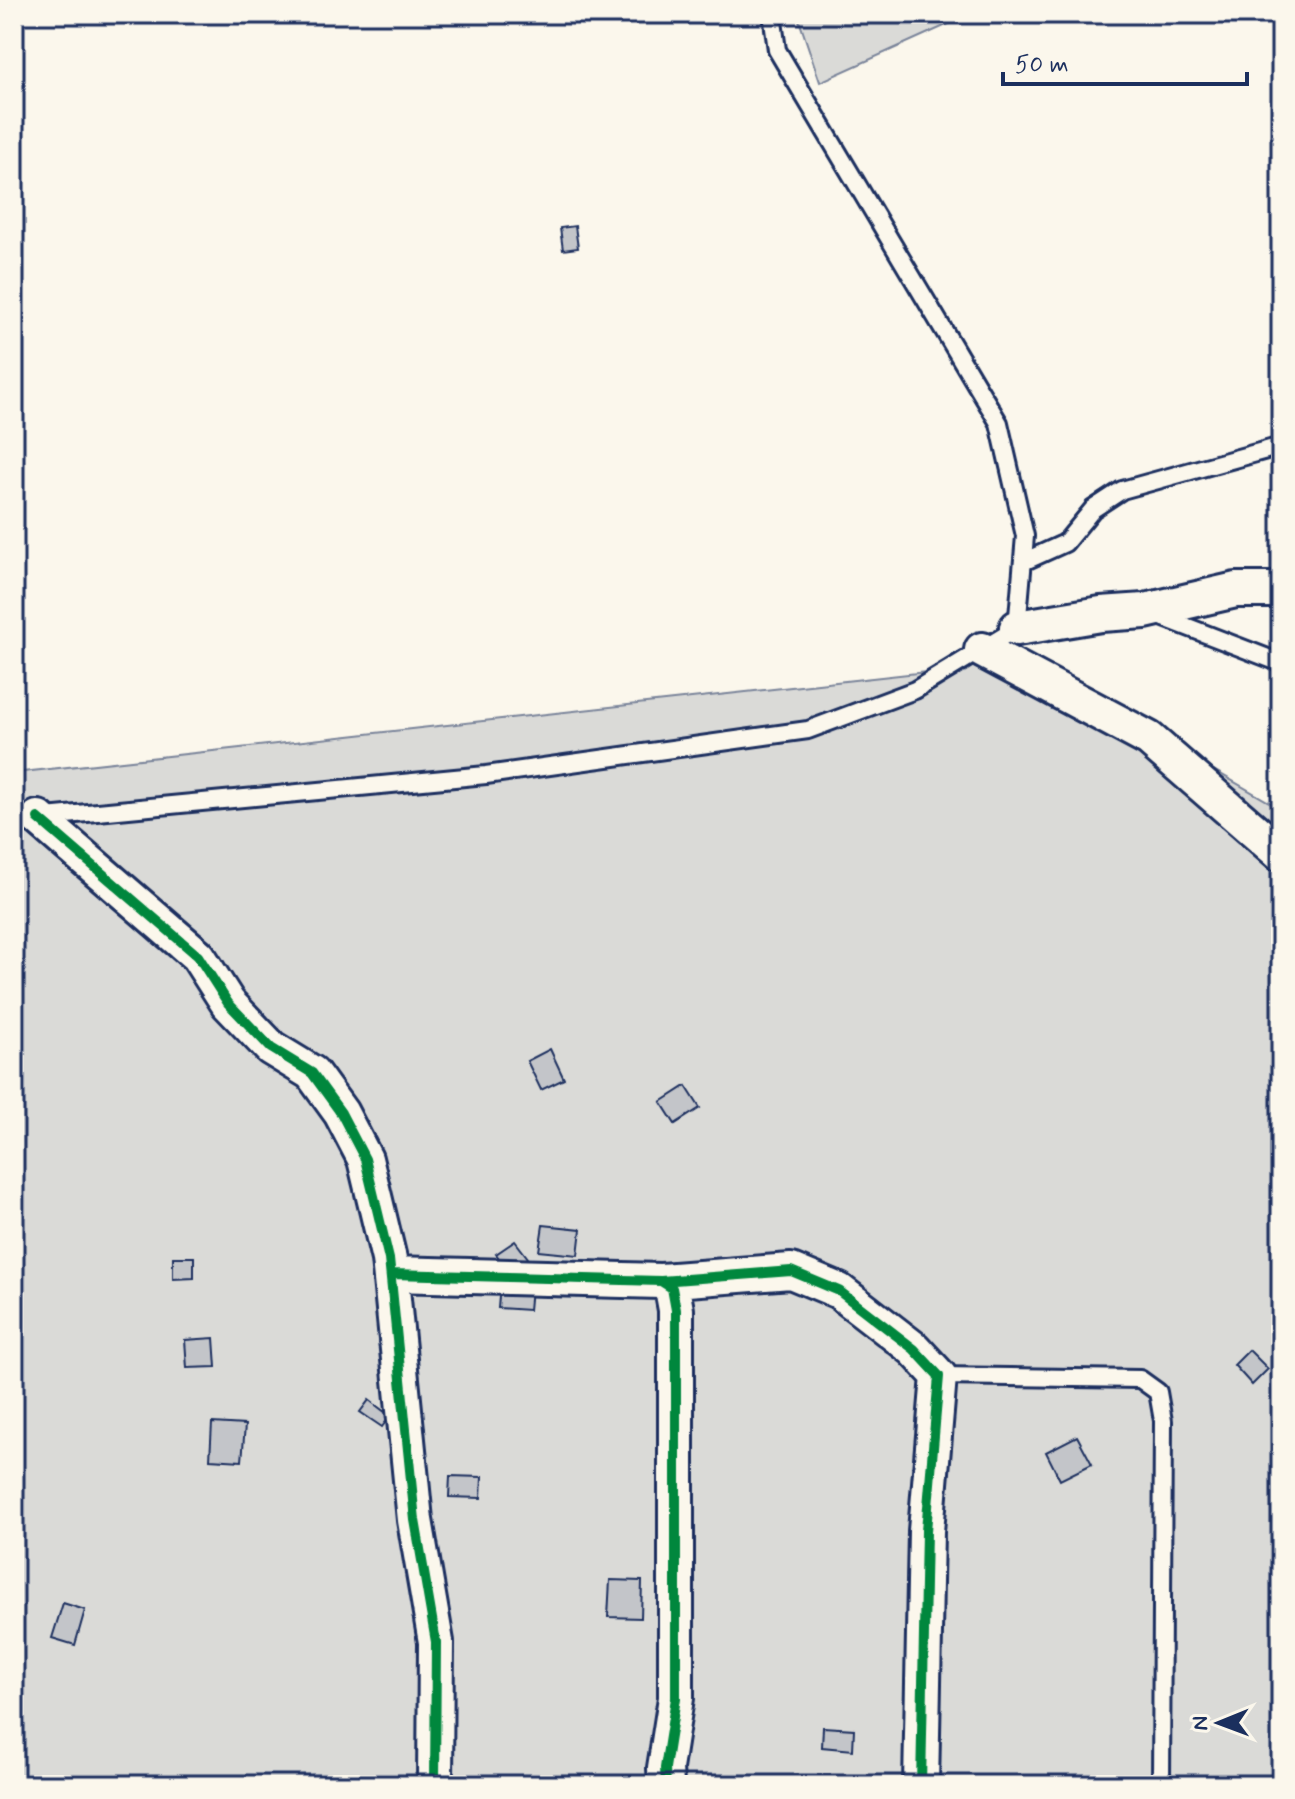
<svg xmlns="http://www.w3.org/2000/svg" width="1295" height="1799" font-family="Mynerve,sans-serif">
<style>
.green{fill:#dadad7;stroke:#7a849a;stroke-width:2}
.building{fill:#c3c5c9;stroke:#1b2f5e;stroke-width:2}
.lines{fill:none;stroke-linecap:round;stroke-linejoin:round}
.lane-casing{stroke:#1b2f5e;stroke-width:22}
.street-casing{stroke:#1b2f5e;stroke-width:40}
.lane{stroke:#fbf7ec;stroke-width:16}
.street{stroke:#fbf7ec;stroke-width:34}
.cycleway-casing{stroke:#fbf7ec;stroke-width:15}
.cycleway{stroke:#00873e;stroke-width:10}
</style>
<rect width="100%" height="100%" fill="#fbf7ec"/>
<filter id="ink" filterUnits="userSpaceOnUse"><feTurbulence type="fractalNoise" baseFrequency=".0125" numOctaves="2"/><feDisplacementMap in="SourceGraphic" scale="16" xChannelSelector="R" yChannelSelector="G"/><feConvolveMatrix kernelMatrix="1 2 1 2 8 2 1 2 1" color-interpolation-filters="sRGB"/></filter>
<g filter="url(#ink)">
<path class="green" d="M797 14H971L820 82Z
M1025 661 1281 809V1785H14V773Z"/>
<path class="building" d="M575 226 578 248 563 250 560 228Z
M550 1049 564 1079 541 1090 527 1061Z
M686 1086 700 1108 675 1124 661 1102Z
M543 1225 581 1229 578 1255 539 1251Z
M515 1241 528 1258 509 1271 496 1254Z
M173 1257H194V1278L173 1279Z
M500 1285 531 1288 529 1310 498 1308Z
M214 1338 216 1367 187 1368 185 1340Z
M1249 1350 1268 1369 1252 1385 1234 1365Z
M369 1400 390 1416 382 1427 360 1412Z
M212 1423 245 1425 242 1461 210 1459Z
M1077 1436 1092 1464 1060 1480 1046 1452Z
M450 1476 482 1477 481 1498 449 1497Z
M610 1580 642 1581 641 1618 608 1617Z
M63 1603 85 1610 75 1645 52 1638Z
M823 1727 854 1729 853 1750 822 1747Z"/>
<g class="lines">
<defs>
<path id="lane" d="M1023 562 1065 543 1093 509 1122 490 1281 446
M1154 614 1281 663
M14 820 486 775 808 730 915 690 1017 628 1025 536 999 423 777 50 772 14
M939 1376 1140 1379 1158 1392 1163 1421 1161 1785"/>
<path id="street" d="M1017 628 1101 614 1145 611 1236 590H1281
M982 650 1149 739 1281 854
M38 818 198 956 228 1003 271 1048 312 1073 341 1113 365 1159 389 1259 415 1520 436 1642 435 1785
M391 1274 661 1281 791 1271 839 1291 914 1349 939 1376 926 1531 921 1785
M661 1281 672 1288 676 1310V1698L665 1768 666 1785"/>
</defs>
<use href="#lane" class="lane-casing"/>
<use href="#street" class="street-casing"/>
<use href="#lane" class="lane"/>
<use href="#street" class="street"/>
<defs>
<path id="cycleway" d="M38 818 198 956 228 1003 271 1048 312 1073 341 1113 365 1159 389 1259 415 1520 436 1642 435 1785
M391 1274 661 1281 791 1271 839 1291 914 1349 939 1376 926 1531 921 1785
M661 1281 672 1288 676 1310V1698L665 1768 666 1785"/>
</defs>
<use href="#cycleway" class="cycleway-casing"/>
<use href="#cycleway" class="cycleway"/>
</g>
</g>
<rect width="1295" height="1799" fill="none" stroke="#fbf7ec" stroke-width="48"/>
<rect x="24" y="24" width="1247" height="1751" fill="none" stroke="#1b2f5e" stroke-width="3" filter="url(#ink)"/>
<g transform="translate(1219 1723) rotate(269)" stroke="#fbf7ec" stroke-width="6" paint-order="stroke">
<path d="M0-6L14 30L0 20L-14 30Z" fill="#1b2f5e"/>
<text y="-12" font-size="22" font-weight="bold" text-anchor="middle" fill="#1b2f5e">N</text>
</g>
<path d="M1003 72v12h244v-12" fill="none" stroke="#1b2f5e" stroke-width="4"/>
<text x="1015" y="72" font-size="24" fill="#1b2f5e" stroke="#fbf7ec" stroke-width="6" paint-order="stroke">50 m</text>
</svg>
